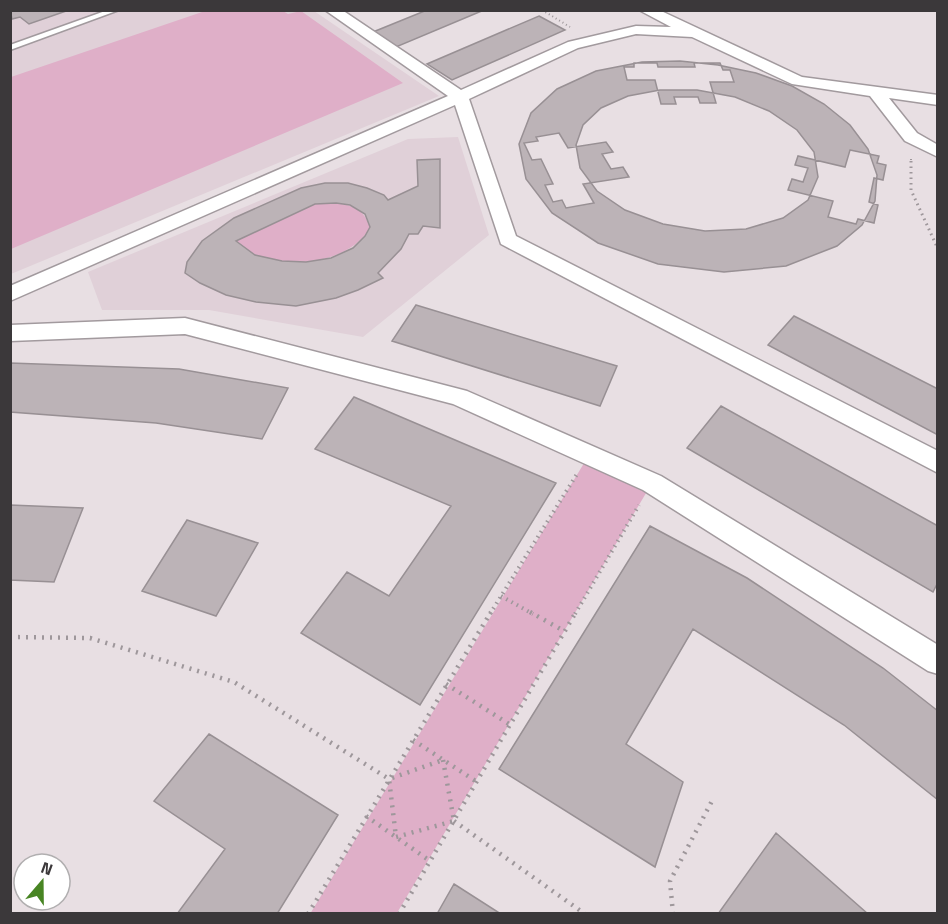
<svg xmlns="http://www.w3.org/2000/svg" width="948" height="924" font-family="'Titillium Web',sans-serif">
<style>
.built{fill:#e0d0d8}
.green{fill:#dfafc8}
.building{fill:#bcb3b7;stroke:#989094;stroke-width:1.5;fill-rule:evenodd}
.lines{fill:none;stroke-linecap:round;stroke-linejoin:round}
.lane-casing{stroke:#a29a9e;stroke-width:3}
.street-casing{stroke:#a29a9e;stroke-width:3}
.path-far3{stroke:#9e979b;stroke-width:2;stroke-dasharray:1 3;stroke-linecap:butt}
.path-far2{stroke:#9e979b;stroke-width:3;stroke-dasharray:1.5 4;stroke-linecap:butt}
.path-far1{stroke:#9e979b;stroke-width:4;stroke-dasharray:1.5 4.5;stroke-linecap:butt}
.path{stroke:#9e979b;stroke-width:4.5;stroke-dasharray:2 6;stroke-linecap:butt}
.lane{fill:#fff;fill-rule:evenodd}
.street{fill:#fff;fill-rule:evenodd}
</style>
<rect width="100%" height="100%" fill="#e8dfe3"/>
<path class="built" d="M11 11H314L439 96 11 274Z
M458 137 489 235 363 337 209 310H102L88 272 408 139Z"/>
<path class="green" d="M283 11 288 14 301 11 403 83 11 249V77L205 11Z
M336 203C355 206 363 209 370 227 352 262 289 271 255 255 248 252 242 245 236 241L315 204Z
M589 455 652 483 397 913 310 914Z"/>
<path class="building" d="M10 10H69L29 24 20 17 12 19Z
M427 10H484L396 47 373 32Z
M539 16 565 30 452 80 427 64Z
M680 61 718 65 756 73 792 86 824 104 850 125 868 149 877 175 875 201 862 225 837 246 786 266 724 272 658 264 598 243 552 213 526 179 519 144 531 113 557 89 596 71 642 62ZM660 90H697L735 97 769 111 797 130 814 152 818 177 808 200 783 218 746 229 705 231 663 224 625 210 597 191 580 168 576 145 583 125 601 108 628 96Z
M634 63H657L658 67H695L694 63H720L723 70H730L734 82H710L716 103H700L698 97H674L676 104H661L655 80H627L624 67H634Z
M559 133 568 148 606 142 613 152 602 154 611 169 623 167 629 177 583 184 594 203 566 208 562 200 553 202 545 185 553 184 541 159 532 160 524 143 538 141 536 137Z
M850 150 879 156 877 163 886 165 883 180 874 178 869 202 878 205 874 223 858 219 856 224 828 217 833 201 788 190 792 179 803 182 808 168 795 165 798 156 845 167Z
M440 159V228L423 226 418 234H409L401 249 378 273 383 278 358 290 336 298 296 306 256 302 226 295 200 283 185 273 187 262 202 241 234 218 301 188 325 183H348L367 188 384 195 388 200 418 186 417 160ZM336 203 350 205 365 214 370 227 365 236 353 248 331 258 306 262 282 261 255 255 236 241 315 204Z
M416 305 617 366 600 406 392 341Z
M794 316 938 389V435L768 345Z
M10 363 179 369 288 388 262 439 156 423 10 412Z
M354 397 556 483 420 705 301 633 347 572 389 596 451 506 315 449Z
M721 406 938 526V582L933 592 687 448Z
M10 505 83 508 54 582 10 580Z
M187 520 258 543 216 616 142 591Z
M650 526 747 578 883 668 938 711V800L844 725 693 629 626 744 683 782 655 867 499 769Z
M209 734 338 815 277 914H177L225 849 154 801Z
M776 833 868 914H718Z
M454 884 501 914H437Z"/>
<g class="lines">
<defs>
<path id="lane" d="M108 10H119L10 50V45Z"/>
<path id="street" d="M325 10H342L461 90 568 42 636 26 671 27 639 10H659L802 77 938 95V105L889 98 917 133 938 145V157L905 141 870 96 792 84 692 37 636 34 578 48 469 99 516 236 938 451V473L501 244 455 105 10 301V286L448 96Z
M185 318 467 391 661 476 938 645V674L928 671 643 490 453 404 185 334 10 341V325Z"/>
</defs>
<use href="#lane" class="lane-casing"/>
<use href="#street" class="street-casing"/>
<path class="path-far3" d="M542 10 570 27
M911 159V162"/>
<path class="path-far2" d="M911 161V190L938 249"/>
<path class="path-far1" d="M501 596 533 614
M490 614 577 474
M575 614 639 505"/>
<path class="path" d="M530 612 564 631
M10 637 90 638 234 682 389 779
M446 684 509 724
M413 740 477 782
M443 760 454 821 396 837 389 779Z
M366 816 430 861
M454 821 585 914
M308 914 491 612
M399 914 576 612
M673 914 670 881 713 799"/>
<use href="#lane" class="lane"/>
<use href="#street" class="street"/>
</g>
<rect width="948" height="924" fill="none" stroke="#3b383a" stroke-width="24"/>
<g transform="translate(42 882) rotate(20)"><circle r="28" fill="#ffffff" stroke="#b1afb0" stroke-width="1.5"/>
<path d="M0-4.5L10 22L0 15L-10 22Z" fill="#488523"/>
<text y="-9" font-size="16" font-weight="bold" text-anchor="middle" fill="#3b383a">N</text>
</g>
</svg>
